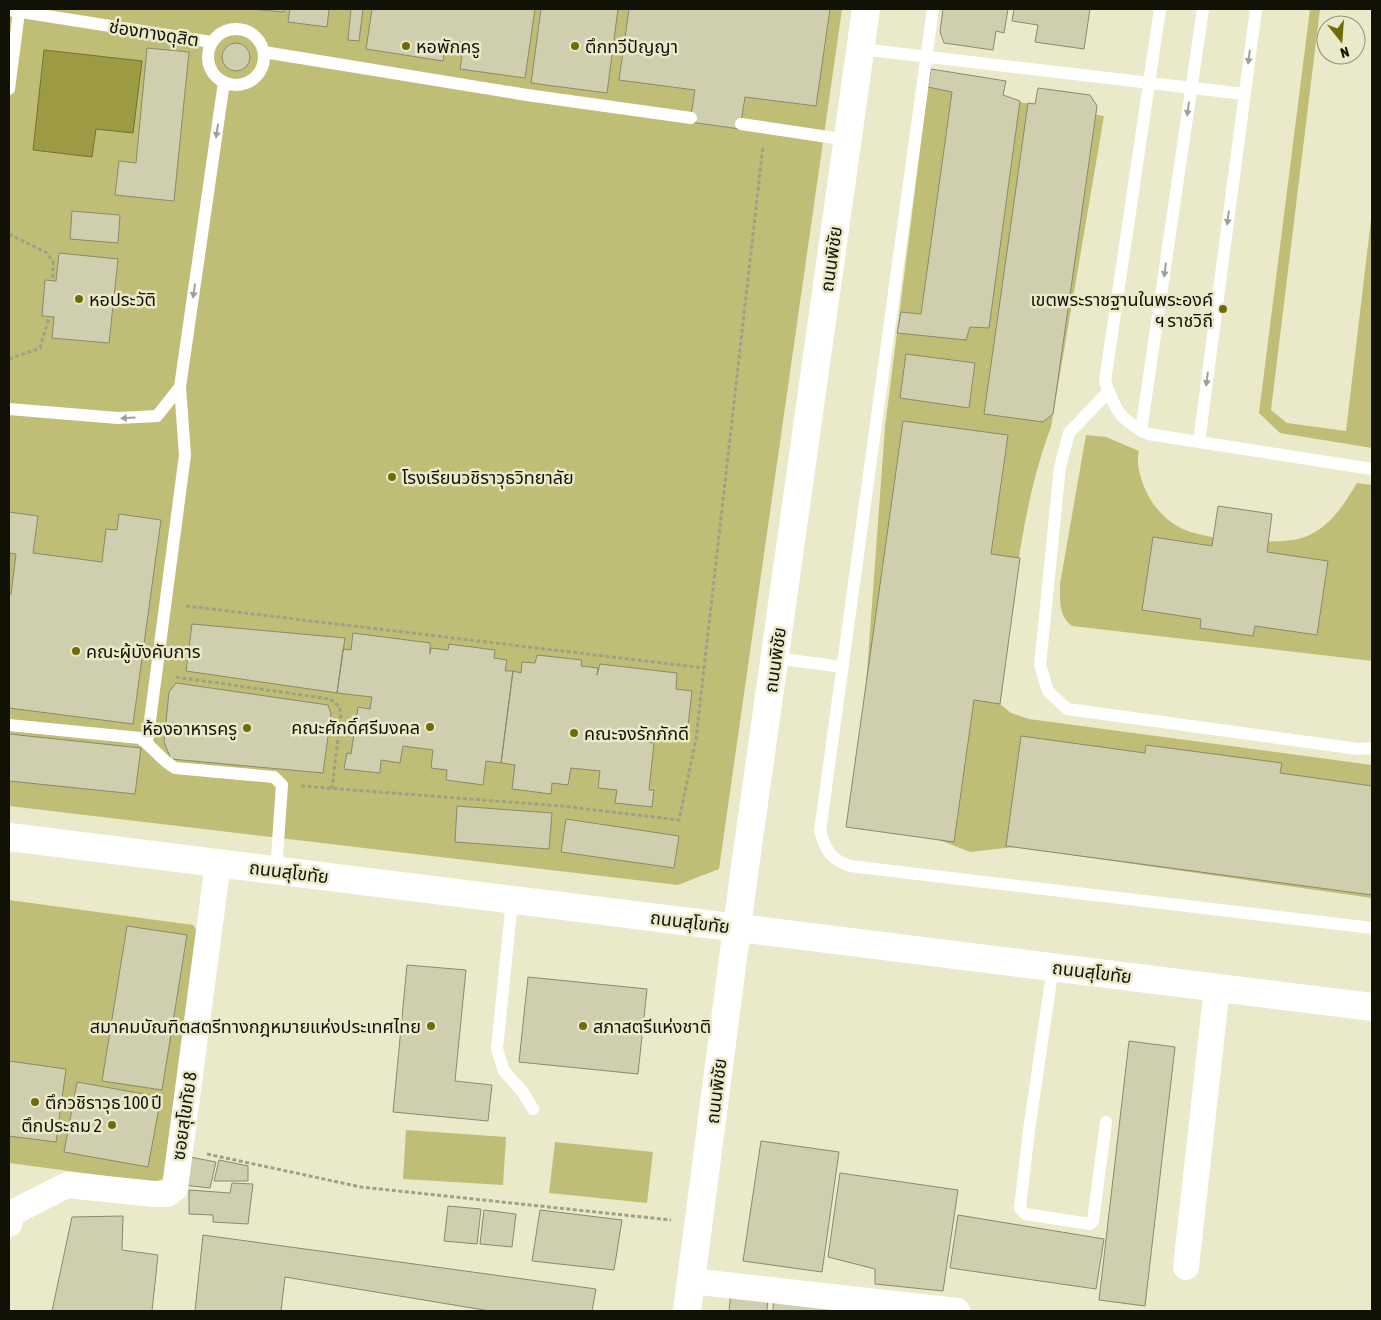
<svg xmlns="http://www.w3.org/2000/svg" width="1381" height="1320" font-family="'Asap Condensed','Noto Sans Thai',sans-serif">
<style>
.green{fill:#c0be76}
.water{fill:#9d9a44;stroke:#737131}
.building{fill:#cfcfb0;stroke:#89896c}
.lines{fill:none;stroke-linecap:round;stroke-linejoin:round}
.path{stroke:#a0a087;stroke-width:3;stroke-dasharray:4 2.5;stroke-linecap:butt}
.lane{stroke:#fff;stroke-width:12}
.street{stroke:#fff;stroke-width:26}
.secondary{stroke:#fff;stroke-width:28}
.oneway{fill:#a0a09b}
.poi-dot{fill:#6f6b07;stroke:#eaeaca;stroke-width:2}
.labels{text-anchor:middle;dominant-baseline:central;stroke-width:5;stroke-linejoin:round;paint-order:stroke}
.street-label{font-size:18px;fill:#111106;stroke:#eaeaca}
.poi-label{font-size:18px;fill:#111106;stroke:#eaeaca;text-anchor:start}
</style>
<rect width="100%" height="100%" fill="#eaeaca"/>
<path class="green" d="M9 9H842L719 869 678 885 9 806Z
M1310 9H1320L1271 410 1287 423 1346 431 1372 211V448L1280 433 1259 413Z
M928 87 1104 116 1051 427C1019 512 1012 613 1000 704L1011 713 1029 719 1372 765V898L1014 847 970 852 857 808 885 427Z
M1086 435 1106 437 1139 451C1136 462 1139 472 1143 484 1149 501 1162 518 1179 527 1201 540 1277 546 1302 538 1329 529 1343 506 1357 483L1372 485V661L1072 626C1058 615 1060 600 1060 584Z
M9 900 193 925 197 931 163 1179 152 1182 9 1163Z
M406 1130 506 1137 503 1185 403 1179Z
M555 1142 653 1152 647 1203 549 1193Z"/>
<path class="water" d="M44 50 142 61 133 133 96 129 92 157 33 150Z"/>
<path class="building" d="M252 9H284V12Z
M290 9H329L327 27 288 22Z
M351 9H363L359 41 348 40Z
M372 9H535L525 78 460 69 464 43 446 40 443 61 366 49Z
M541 9H618L607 93 531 83Z
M629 9H830L816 106 745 97 740 129 690 122 695 90 619 80Z
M943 9H1008L1004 33 996 31 993 50 944 43 940 32Z
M1014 9H1090L1084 49 1035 42 1038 25 1012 21Z
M222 57a14 14 0 1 1 28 0a14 14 0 1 1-28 0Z
M147 48 189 52 174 201 115 195 119 161 136 163Z
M931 69 1006 81 1003 95 1020 101 989 328 970 327 966 340 897 333 901 312 921 314 952 92 928 87Z
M1038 88 1090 95 1097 106 1053 414 1043 422 984 414 1028 103 1035 104Z
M72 211 120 215 118 243 70 239Z
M59 253 118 259 109 343 52 338 54 317 42 316 45 280 56 281Z
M906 354 975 363 969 408 900 398Z
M903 421 1008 435 991 554 1020 558 1000 704 974 700 954 842 846 827Z
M1218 506 1272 514 1267 552 1328 561 1317 635 1255 626 1253 636 1200 628 1201 619 1142 610 1153 537 1212 546Z
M9 512 38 516 33 553 102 562 106 529 117 530 119 514 161 520 133 724 9 708V594H11L16 554 9 553Z
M192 624 345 638 337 693 186 671Z
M353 633 430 643V654L431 648 448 650 449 644 495 650 494 658 507 660 505 671H513L501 763 486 761 483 785 446 780 447 770 431 768 433 750 403 746 400 763 381 760 380 773 344 769 347 753 351 754 358 707 370 709 372 697 337 693 343 649 351 650Z
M537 655 582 660 581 666 598 668 597 675 600 664 677 673 676 689 692 691 687 735 643 731 642 741 654 743 649 790H654L652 807 615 803 617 790 598 788 600 771 571 768 568 785 552 783 551 794 512 789 515 765 501 763 513 671 521 673 522 662 535 663Z
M176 683 328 705 331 714 323 773 171 759 164 742 169 692Z
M9 734 141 748 135 794 9 781Z
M1021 736 1145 753 1146 745 1282 763 1280 773 1372 786V895L1006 846Z
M457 806 552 813 549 849 455 842Z
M566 819 679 836 674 868 561 852Z
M127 926 187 935 162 1090 102 1081Z
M407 965 466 970 455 1081 492 1085 488 1121 393 1112Z
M528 977 647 989 638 1074 519 1062Z
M1129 1041 1175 1047 1145 1306 1099 1300Z
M9 1061 66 1069 56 1142 9 1136Z
M77 1082 161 1097 148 1167 64 1152Z
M761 1141 839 1152 822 1272 743 1261Z
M185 1156 216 1162 210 1188 183 1185Z
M219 1160 248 1166V1181H214Z
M840 1173 958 1190 943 1291 875 1284V1269L828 1257Z
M232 1183 253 1184 248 1224 213 1222V1215L189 1214V1190L230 1193Z
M448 1206 481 1209 477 1244 444 1241Z
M484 1210 516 1214 512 1247 480 1244Z
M540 1210 622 1220 614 1270 532 1261Z
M958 1215 1104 1239 1096 1289 950 1268Z
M123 1216 122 1250 158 1255 152 1311H52L72 1217Z
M203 1235 596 1289 592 1311H490L285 1277 281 1311H195Z
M731 1292 768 1296 767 1311H729Z
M774 1292 832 1301 830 1311H773Z"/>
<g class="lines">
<path class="path" d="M9 234 47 253 53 262V281
M9 359 40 348 49 317
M186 606 704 668
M176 677 330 699 339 706 341 714 332 788
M301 786 562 806 679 820 696 739 763 146
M207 1154 361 1187 671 1220"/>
<path class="lane" d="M933 9 820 831C826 851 830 859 850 866L1372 928
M1160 9 1105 381C1115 410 1120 420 1148 434L1372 469
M9 10 211 42
M208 57a28 28 0 1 1 56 0a28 28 0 1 1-56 0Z
M861 49 1244 94
M264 52 527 95 691 118
M9 89 19 12
M741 124 848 140
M1109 391 1069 433 1060 467 1040 665 1048 691 1067 709 1358 749 1372 748
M9 409 118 418 157 416 180 387 224 82
M1141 431 1203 9
M1199 442 1256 9
M775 658 843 667
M9 725 140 738C153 747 161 760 175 768L274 777 282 785 276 871
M147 743 185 455 180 387
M512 900 497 1049 504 1071 522 1091 533 1109
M1053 967 1029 1130 1020 1208 1025 1214 1090 1224 1093 1221 1106 1122"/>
<path class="street" d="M9 1224 12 1213 67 1185 154 1194H167L175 1188 218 863
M1186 1267 1217 987
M691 1281 957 1311"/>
<path class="secondary" d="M9 837 1372 1007
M687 1311 744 874 866 9"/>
</g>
<defs><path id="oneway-solid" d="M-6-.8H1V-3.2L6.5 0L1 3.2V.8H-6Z" transform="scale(1.25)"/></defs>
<g class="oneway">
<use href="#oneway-solid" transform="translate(1249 57) rotate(97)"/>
<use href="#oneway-solid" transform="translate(1188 109) rotate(98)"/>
<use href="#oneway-solid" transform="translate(217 131) rotate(98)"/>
<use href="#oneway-solid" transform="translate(1228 218) rotate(97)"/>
<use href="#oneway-solid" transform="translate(1165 270) rotate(98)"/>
<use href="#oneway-solid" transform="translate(194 291) rotate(98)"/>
<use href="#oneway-solid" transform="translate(1207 379) rotate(97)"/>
<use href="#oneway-solid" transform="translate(128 418) rotate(176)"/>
</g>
<g class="poi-dot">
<circle cx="406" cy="46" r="5"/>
<circle cx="575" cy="46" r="5"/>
<circle cx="79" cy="299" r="5"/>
<circle cx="1223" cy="309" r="5"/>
<circle cx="392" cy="477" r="5"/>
<circle cx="76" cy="651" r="5"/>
<circle cx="430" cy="727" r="5"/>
<circle cx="247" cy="728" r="5"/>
<circle cx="574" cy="733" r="5"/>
<circle cx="431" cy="1026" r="5"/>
<circle cx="583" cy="1026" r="5"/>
<circle cx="35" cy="1102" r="5"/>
<circle cx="112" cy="1125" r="5"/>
</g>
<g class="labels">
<g class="street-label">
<text transform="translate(154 33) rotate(9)">ช่องทางดุสิต</text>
<text transform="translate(831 259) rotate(-82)">ถนนพิชัย</text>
<text transform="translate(775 660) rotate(-82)">ถนนพิชัย</text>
<text transform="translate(289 872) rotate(7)">ถนนสุโขทัย</text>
<text transform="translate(690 922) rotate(7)">ถนนสุโขทัย</text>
<text transform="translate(1092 972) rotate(7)">ถนนสุโขทัย</text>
<text transform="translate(716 1091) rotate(-83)">ถนนพิชัย</text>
<text transform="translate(184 1116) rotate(-82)">ซอยสุโขทัย 8</text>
</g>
<g class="poi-label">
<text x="416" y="46">หอพักครู</text>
<text x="585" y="46">ตึกทวีปัญญา</text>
<text x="89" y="299">หอประวัติ</text>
<text x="1213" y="299" text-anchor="end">เขตพระราชฐานในพระองค์<tspan x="1213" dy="21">ฯ ราชวิถี</tspan></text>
<text x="402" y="477">โรงเรียนวชิราวุธวิทยาลัย</text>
<text x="86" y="651">คณะผู้บังคับการ</text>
<text x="420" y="727" text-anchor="end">คณะศักดิ์ศรีมงคล</text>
<text x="237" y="728" text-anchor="end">ห้องอาหารครู</text>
<text x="584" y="733">คณะจงรักภักดี</text>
<text x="421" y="1026" text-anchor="end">สมาคมบัณฑิตสตรีทางกฎหมายแห่งประเทศไทย</text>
<text x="593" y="1026">สภาสตรีแห่งชาติ</text>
<text x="45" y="1102">ตึกวชิราวุธ 100 ปี</text>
<text x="102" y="1125" text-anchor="end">ตึกประถม 2</text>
</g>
</g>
<rect width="1381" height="1320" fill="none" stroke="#111106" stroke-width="20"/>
<g transform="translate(1341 40) rotate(163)"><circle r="24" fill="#eaeaca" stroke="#93937c"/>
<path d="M0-4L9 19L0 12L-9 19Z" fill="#6f6b07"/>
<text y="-8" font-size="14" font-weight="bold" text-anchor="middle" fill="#111106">N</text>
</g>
</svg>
